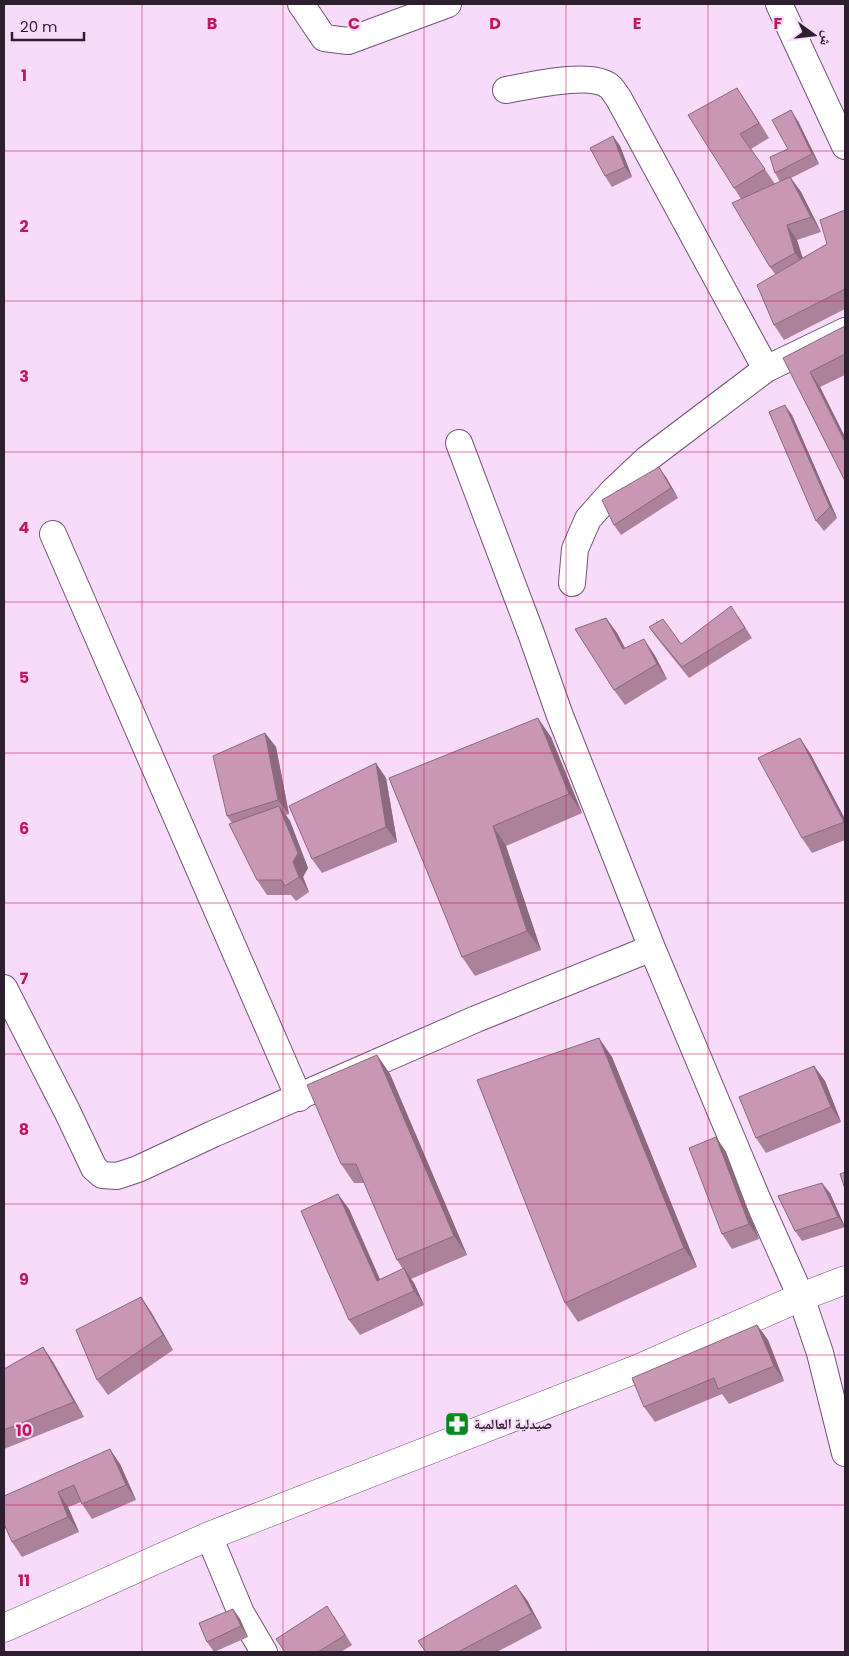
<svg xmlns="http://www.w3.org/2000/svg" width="849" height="1656" font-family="Poppins,'Noto Naskh Arabic',sans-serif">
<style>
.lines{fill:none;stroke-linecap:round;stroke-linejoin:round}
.minor-casing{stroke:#735376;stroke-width:28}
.tertiary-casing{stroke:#735376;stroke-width:29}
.minor{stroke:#fff;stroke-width:26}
.tertiary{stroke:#fff;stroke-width:28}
.wall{fill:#ab829a}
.shaded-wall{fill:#8b6a7d}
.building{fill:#c797b3;stroke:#8b6a7d}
.grid{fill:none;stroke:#c2185b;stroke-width:1;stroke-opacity:0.55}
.labels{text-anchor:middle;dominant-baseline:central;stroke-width:4;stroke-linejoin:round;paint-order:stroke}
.poi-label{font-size:14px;font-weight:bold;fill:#2d1f2e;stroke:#f8dafa;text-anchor:start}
.grid-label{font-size:16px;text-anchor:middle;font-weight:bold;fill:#c2185b;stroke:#f8dafa;stroke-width:4;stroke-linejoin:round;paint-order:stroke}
</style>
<rect width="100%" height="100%" fill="#f8dafa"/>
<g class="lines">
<defs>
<path id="minor" d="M301 4 324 38 348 41 448 4
M779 4 845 146
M506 90C529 86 590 71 609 86 613 89 616 95 619 99L766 369
M459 443 532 636 559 713 652 948 756 1196 801 1297 820 1353 845 1453
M53 534 299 1098
M572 583 575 549 588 519 612 492 647 459 766 369 845 331
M4 988 67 1111 94 1168 102 1175 117 1176 138 1169 213 1134 476 1019 652 948
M209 1536 241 1613 264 1652"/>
<path id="tertiary" d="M4 1628 209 1536 637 1369 801 1297 845 1280"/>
</defs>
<use href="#minor" class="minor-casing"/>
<use href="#tertiary" class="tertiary-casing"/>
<use href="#minor" class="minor"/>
<use href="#tertiary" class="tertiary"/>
</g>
<path class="wall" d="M737 88 769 138 751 149 775 184 780 182 775 173 788 149 798 121 819 164 791 178 801 192 821 232 797 240 802 258 827 244 845 210V309L784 340 774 325 775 274 770 267 741 199 734 188Z
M613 136 620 146 632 177 612 187 605 176Z
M845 326V375L820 387 845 437V481L783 358Z
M792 415 837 518 824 531 816 521Z
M666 477 678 498 621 535 614 525Z
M738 616 752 638 689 678 656 637 649 627 681 644Z
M606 618 617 633 625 648 654 654 667 679 625 705 614 690Z
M265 733 276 747 289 814 286 815 290 821 308 868 303 877 309 892 296 901 291 895H267L257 880 232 823 227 816Z
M551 737 582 813 506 846 541 950 475 976 462 957 389 778Z
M810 753 845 819V840L812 853 802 838Z
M386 778 397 842 322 873 312 859Z
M377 1055 390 1074 467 1255 411 1279 414 1283 424 1305 360 1335 349 1320V1209L380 1279 403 1269 397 1260 364 1183H354L341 1164Z
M612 1057 697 1267 578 1322 565 1303Z
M814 1066 825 1081 841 1122 766 1153 756 1138Z
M716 1137 726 1152 759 1239 732 1249 722 1234Z
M830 1193 845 1227 802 1241 795 1231Z
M141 1297 151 1312 173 1350 108 1395 97 1380Z
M757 1325 768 1340 784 1381 729 1404 722 1394 655 1422 644 1407Z
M43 1347 53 1362 84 1417 4 1449V1369Z
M120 1464 136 1500 92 1519 81 1502 68 1507 79 1532 22 1557 12 1542 4 1496Z
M527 1600 542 1628 497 1652H426Z
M233 1609 240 1619 248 1637 214 1652 207 1642Z
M334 1616 352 1645 341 1652H285Z"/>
<path class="shaded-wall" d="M737 88 747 103 769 138 759 123Z
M791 110 798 121 819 164 812 154Z
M613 136 620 146 632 177 625 167Z
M790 177 801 192 821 232 811 217Z
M787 225 797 240 806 268 795 253Z
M810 372 820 387 845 437V442Z
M785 405 792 415 837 518 830 507Z
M659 467 666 477 678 498 671 488Z
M606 618 617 633 633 664 623 649Z
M644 639 654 654 667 679 657 664Z
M538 718 551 737 582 813 569 794Z
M265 733 276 747 289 814 278 800Z
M800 738 810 753 845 819V823Z
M376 763 386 778 397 842 386 827Z
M279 806 290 821 308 868 303 877 309 892 299 877 293 862Z
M493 826 506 846 541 950 527 931Z
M599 1038 612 1057 697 1267 684 1248Z
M377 1055 390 1074 467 1255 454 1236Z
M814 1066 825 1081 841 1122 831 1107Z
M716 1137 726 1152 759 1239 749 1224Z
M822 1183 830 1193 845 1227 838 1217Z
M338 1194 349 1209 387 1296 377 1281Z
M404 1268 414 1283 424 1305 414 1291Z
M141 1297 151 1312 173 1350 163 1335Z
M757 1325 768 1340 784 1381 774 1366Z
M43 1347 53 1362 84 1417 74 1402Z
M110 1449 120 1464 136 1500 126 1485Z
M58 1492 68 1507 79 1532 68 1517Z
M516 1585 527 1600 542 1628 532 1613Z
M233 1609 240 1619 248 1637 241 1626Z"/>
<path class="building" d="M737 88 759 123 740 134 765 169 734 188 688 115Z
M791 110 812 154 775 173 770 157 788 149 772 120Z
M613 136 625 167 605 176 590 148Z
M790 177 811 217 787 225 795 253 770 267 732 203Z
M845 210V289L774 325 757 285 827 244 820 220Z
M845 326V354L810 372 845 442V481L783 358Z
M785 405 830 507 816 521 769 412Z
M659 467 671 488 614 525 602 500Z
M731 606 745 628 682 667 649 627 663 619 681 644Z
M606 618 623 649 644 639 657 664 614 690 575 629Z
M538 718 569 794 493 826 527 931 462 957 389 778Z
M265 733 278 800 227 816 213 756Z
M800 738 844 822 802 838 758 758Z
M376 763 386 827 312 859 289 806Z
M279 806 298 853 293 862 299 877 285 886 281 880H257L229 824Z
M599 1038 684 1248 565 1303 477 1080Z
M377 1055 454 1236 397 1260 356 1164H341L307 1085Z
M814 1066 831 1107 756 1138 739 1097Z
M716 1137 749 1224 722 1234 689 1148Z
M845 1172V1189L840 1174Z
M822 1183 838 1217 795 1231 778 1196Z
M338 1194 377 1281 404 1268 414 1291 349 1320 301 1211Z
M141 1297 163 1335 97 1380 76 1330Z
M757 1325 774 1366 718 1389 714 1378 644 1407 632 1378Z
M43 1347 74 1402 4 1430V1369Z
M110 1449 126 1485 82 1504 74 1485 58 1492 68 1517 12 1542 4 1524V1496Z
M516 1585 532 1613 458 1652H426L418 1641Z
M327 1606 345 1635 318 1652H285L276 1639Z
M233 1609 241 1626 207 1642 199 1623Z"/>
<path class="grid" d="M142 4V1652M283 4V1652M424 4V1652M566 4V1652M708 4V1652M4 151H845M4 301H845M4 452H845M4 602H845M4 753H845M4 903H845M4 1054H845M4 1204H845M4 1355H845M4 1505H845"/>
<defs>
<symbol id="pharmacy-square" viewBox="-11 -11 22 22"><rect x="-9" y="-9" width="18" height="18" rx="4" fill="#048b18" stroke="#f8dafa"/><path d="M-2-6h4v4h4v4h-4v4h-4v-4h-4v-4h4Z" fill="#fff"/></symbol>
</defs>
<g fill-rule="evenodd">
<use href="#pharmacy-square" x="443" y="1410" width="28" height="28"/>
</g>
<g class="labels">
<g class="poi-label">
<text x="474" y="1424">صيدلية العالمية</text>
</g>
</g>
<g class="grid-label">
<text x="212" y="29">B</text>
<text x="354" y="29">C</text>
<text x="495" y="29">D</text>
<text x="637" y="29">E</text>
<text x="778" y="29">F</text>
<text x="24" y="81">1</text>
<text x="24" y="232">2</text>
<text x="24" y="382">3</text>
<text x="24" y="533">4</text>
<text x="24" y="683">5</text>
<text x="24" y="834">6</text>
<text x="24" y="984">7</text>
<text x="24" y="1135">8</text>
<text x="24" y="1285">9</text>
<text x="24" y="1436">10</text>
<text x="24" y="1586">11</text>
</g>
<rect width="849" height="1656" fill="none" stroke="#2d1f2e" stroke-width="10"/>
<g transform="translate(814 35) rotate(105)" stroke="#f8dafa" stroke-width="4" paint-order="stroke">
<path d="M0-4L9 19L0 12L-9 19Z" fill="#2d1f2e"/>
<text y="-8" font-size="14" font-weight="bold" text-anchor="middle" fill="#2d1f2e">ش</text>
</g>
<path d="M12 32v8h72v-8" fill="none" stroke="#2d1f2e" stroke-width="2.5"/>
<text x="20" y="32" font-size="15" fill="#2d1f2e" stroke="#f8dafa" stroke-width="4" paint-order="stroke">20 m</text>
</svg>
